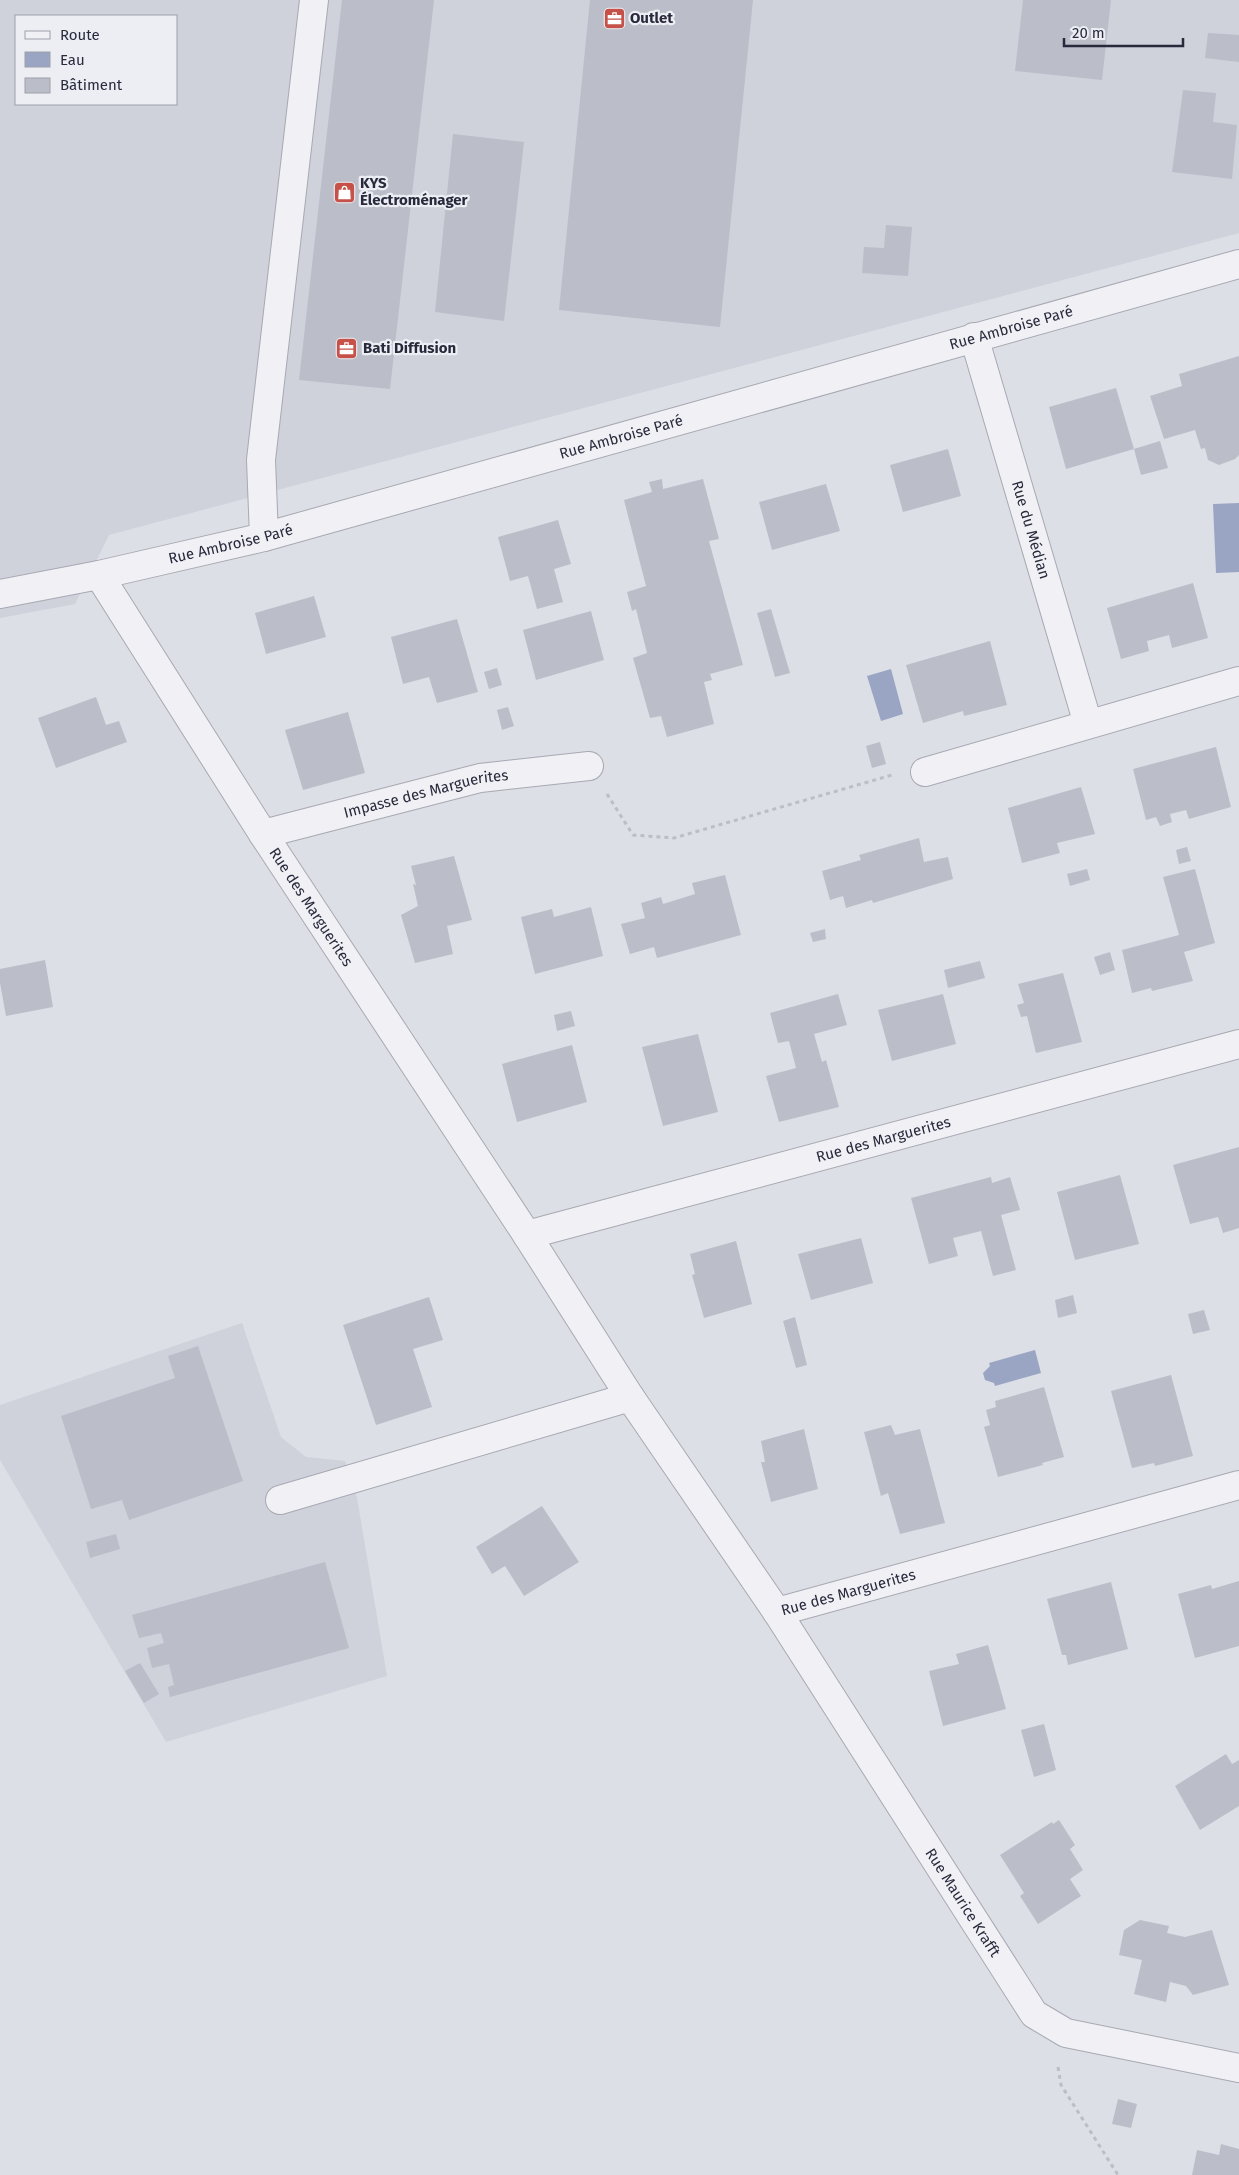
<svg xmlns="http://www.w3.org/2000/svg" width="1239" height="2175" font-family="'Fira Sans',sans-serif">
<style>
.built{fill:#cfd1db;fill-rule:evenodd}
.water{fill:#9aa5c4}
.building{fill:#bbbdc8}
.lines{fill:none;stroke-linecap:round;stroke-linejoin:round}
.minor-casing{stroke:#a7a9b3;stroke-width:30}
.path{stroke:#bcbdc5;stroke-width:3;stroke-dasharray:4 4;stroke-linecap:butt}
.minor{stroke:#f0f0f5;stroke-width:28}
.labels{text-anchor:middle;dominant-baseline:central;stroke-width:4.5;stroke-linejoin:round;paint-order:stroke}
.poi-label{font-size:15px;font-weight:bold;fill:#282a3c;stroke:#eceef4;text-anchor:start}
.street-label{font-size:15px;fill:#282a3c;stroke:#eceef4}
</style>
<rect width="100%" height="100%" fill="#dddfe6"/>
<path class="built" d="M0 0H1239V233L109 535 75 604 0 618ZM16 16H176V104H16Z
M242 1323 281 1437 306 1457 345 1461 357 1498 387 1676 166 1742 0 1460V1405Z"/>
<path class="water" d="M1239 503V572L1216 573 1213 504Z
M891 669 903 714 881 721 867 676Z
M1035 1350 1041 1373 995 1386 994 1383 985 1380 983 1373 990 1366 989 1363Z"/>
<path class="building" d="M342 0H434L390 389 299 380Z
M590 0H753L720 327 559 310Z
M1023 0H1111L1102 80 1015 71Z
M1208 33 1239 35V62L1205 58Z
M1183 90 1216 93 1213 122 1237 125 1232 179 1172 172Z
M453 134 524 142 504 321 435 312Z
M886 225 912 227 908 276 862 273 864 247 884 248Z
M1239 356V455L1235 459 1219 465 1208 460 1205 448 1201 449 1195 430 1164 439 1150 396 1182 386 1179 374Z
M1116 388 1134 449 1160 441 1168 468 1141 475 1134 449 1066 469 1049 407Z
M948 449 961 496 903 512 890 465Z
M662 479 663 489 703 479 719 539 709 541 743 665 710 674 712 680 704 682 714 724 667 737 661 716 650 718 633 658 647 653 636 609 632 611 627 592 646 586 624 500 652 492 649 482Z
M826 484 840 531 772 550 759 502Z
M558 520 571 564 554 569 563 602 537 609 528 576 510 581 498 537Z
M1193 583 1208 638 1172 648 1169 635 1147 641 1149 651 1121 659 1107 608Z
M314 596 326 637 266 654 255 613Z
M771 609 790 673 775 677 757 613Z
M591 611 604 660 536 680 523 630Z
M457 619 478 692 437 703 429 677 403 684 391 637Z
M990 641 1007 705 964 716 963 711 923 723 906 665Z
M497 668 502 685 489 689 484 672Z
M96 697 106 725 119 721 127 742 56 768 38 718Z
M508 707 514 726 502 730 497 710Z
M348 712 365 773 303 790 285 730Z
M880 742 886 764 872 768 866 746Z
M1216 747 1231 807 1189 819 1186 810 1170 814 1172 822 1160 826 1156 817 1146 820 1133 769Z
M1081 787 1095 834 1057 843 1060 853 1022 863 1008 808Z
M919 838 924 862 948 857 953 879 873 903 872 900 846 908 843 896 830 900 822 871 861 860 859 855Z
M1187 847 1191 861 1179 864 1176 850Z
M454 856 472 920 447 926 453 954 415 963 401 915 418 906 413 884 416 885 411 866Z
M1087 869 1090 880 1070 886 1067 874Z
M1195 869 1215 943 1184 952 1193 981 1152 991 1151 988 1132 993 1122 950 1179 935 1163 877Z
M725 875 741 935 657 958 654 947 630 954 621 924 645 918 641 903 661 897 663 904 695 894 692 883Z
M591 907 603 956 535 974 521 917 552 909 554 917Z
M825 929 826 939 813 942 810 933Z
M1110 952 1115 970 1100 975 1094 957Z
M45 960 53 1007 6 1016 0 983V969Z
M980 961 985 978 948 988 944 970Z
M1063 973 1082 1042 1036 1053 1027 1016 1021 1017 1017 1005 1024 1003 1018 984Z
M838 994 847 1025 814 1034 822 1062 826 1060 839 1107 779 1122 766 1076 796 1068 789 1041 778 1043 770 1013Z
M943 994 956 1044 892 1061 878 1010Z
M571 1011 575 1026 557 1031 554 1015Z
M698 1034 718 1112 663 1126 642 1047Z
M572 1045 587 1102 517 1122 502 1064Z
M1239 1147V1228L1223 1233 1218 1217 1190 1224 1173 1165Z
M1120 1175 1139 1244 1075 1260 1057 1192Z
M991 1177 992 1183 1010 1177 1020 1210 1001 1215 1016 1270 993 1276 981 1231 953 1238 958 1256 929 1264 911 1198Z
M861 1238 873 1283 811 1300 798 1254Z
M736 1241 752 1304 704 1318 692 1275 695 1274 690 1254Z
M1073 1295 1077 1313 1058 1318 1055 1300Z
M429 1297 443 1340 413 1349 432 1407 376 1425 343 1325Z
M1204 1310 1210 1330 1193 1334 1188 1314Z
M795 1317 807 1365 796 1368 783 1321Z
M198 1346 243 1481 129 1520 122 1500 91 1509 61 1416 175 1378 168 1356Z
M1171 1375 1193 1456 1155 1466 1154 1463 1132 1468 1111 1391Z
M1044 1387 1064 1457 1042 1463 1043 1465 998 1477 984 1427 990 1425 986 1410 996 1407 995 1401Z
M891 1425 895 1435 920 1429 945 1523 900 1534 888 1493 881 1496 864 1432Z
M804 1429 818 1489 771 1502 761 1462H765L761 1441Z
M542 1506 579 1562 524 1596 505 1566 492 1574 476 1547Z
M116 1534 120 1549 90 1558 86 1542Z
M325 1562 349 1648 170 1697 168 1687 174 1685 169 1664 152 1668 147 1648 164 1643 161 1633 139 1638 132 1615Z
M1239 1581V1646L1195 1658 1178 1594 1211 1585 1212 1589Z
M1111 1582 1128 1649 1068 1665 1066 1655H1062L1047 1599Z
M988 1645 1006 1709 943 1726 929 1671 959 1664 956 1654Z
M140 1663 159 1694 144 1703 125 1671Z
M1044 1724 1056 1770 1034 1777 1021 1730Z
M1226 1754 1232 1764 1239 1760V1806L1200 1830 1175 1786Z
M1059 1820 1075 1845 1070 1849 1083 1870 1070 1879 1081 1896 1038 1924 1020 1896 1024 1893 1000 1855 1052 1822 1053 1824Z
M1140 1920 1169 1926 1167 1933 1185 1937 1212 1930 1229 1985 1193 1995 1186 1986 1170 1982 1166 2002 1134 1994 1142 1960 1119 1955 1124 1930Z
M1118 2099 1137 2104 1131 2128 1112 2124Z
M1221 2144 1239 2149V2175H1192L1197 2150 1219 2155Z"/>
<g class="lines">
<defs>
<g id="minor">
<path id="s1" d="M974 337 1088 724"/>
<path d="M264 537 261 460 314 0"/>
<path id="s2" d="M99 575 263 834 527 1235 630 1397 777 1612 1034 2014 1066 2033 1239 2068"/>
<path id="s3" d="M0 594 99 575 264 537 1239 264"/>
<path d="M925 772 1239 681"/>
<path id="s4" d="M263 834 480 778 589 766"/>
<path id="s5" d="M527 1235 1239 1044"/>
<path d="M280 1500 630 1397"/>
<path id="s6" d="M777 1612 1239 1485"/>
</g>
</defs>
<use href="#minor" class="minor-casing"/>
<path class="path" d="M607 794 633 835 674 838 892 775
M1058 2067 1061 2085 1118 2175"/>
<use href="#minor" class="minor"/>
</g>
<defs>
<symbol id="office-square" viewBox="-11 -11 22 22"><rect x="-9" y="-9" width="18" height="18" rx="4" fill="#c55148" stroke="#eceef4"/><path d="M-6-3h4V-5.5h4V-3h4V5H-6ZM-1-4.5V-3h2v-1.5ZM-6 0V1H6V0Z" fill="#fff"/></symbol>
<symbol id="shop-square" viewBox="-11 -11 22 22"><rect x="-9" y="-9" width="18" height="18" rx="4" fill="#c55148" stroke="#eceef4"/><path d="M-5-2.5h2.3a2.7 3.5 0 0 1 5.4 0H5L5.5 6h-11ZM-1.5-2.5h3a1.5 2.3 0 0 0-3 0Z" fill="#fff"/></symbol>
</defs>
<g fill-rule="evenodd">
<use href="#office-square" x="602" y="6" width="25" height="25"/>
<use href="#shop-square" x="332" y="180" width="25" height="25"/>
<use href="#office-square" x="334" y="336" width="25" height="25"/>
</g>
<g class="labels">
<g class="poi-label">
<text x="630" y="18">Outlet</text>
<text x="360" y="183">KYS<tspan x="360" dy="17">Électroménager</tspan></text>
<text x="363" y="348">Bati Diffusion</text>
</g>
<g class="street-label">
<text stroke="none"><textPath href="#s3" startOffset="1046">Rue Ambroise Paré</textPath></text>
<text stroke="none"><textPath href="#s3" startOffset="641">Rue Ambroise Paré</textPath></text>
<text stroke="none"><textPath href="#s1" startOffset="201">Rue du Médian</textPath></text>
<text stroke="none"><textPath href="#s3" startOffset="236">Rue Ambroise Paré</textPath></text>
<text stroke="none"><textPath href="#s4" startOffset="168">Impasse des Marguerites</textPath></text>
<text stroke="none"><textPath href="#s2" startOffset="394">Rue des Marguerites</textPath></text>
<text stroke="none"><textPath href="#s5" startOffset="369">Rue des Marguerites</textPath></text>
<text stroke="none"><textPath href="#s6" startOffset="74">Rue des Marguerites</textPath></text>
<text stroke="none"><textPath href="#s2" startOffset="1584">Rue Maurice Krafft</textPath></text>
</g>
</g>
<rect x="15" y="15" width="162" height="90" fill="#eceef4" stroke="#9ea0aa"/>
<rect x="25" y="31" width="25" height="8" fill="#f0f0f5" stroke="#9ea0aa"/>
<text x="60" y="40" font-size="15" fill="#282a3c">Route</text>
<rect x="25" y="52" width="25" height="15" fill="#9aa5c4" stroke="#9ea0aa"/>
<text x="60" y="65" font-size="15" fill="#282a3c">Eau</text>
<rect x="25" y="78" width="25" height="15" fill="#bbbdc8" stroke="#9ea0aa"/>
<text x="60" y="90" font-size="15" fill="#282a3c">Bâtiment</text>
<path d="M1064 38v8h119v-8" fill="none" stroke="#282a3c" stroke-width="2.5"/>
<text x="1072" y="38" font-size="15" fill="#282a3c" stroke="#eceef4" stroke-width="4" paint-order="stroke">20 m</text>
</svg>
